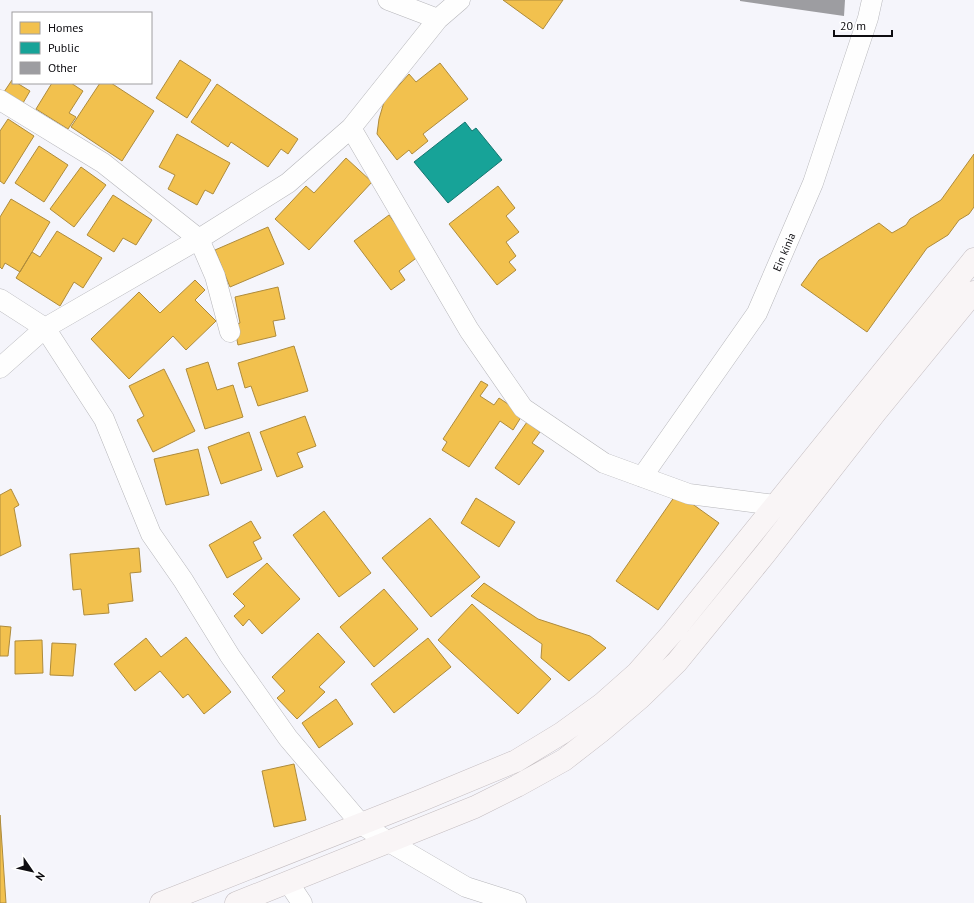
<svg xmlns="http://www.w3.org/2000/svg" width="974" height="903" font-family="'PT Sans',sans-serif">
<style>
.homes{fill:#f2c14e;stroke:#ae8b3c}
.public{fill:#17a398;stroke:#147670}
.building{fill:#9d9da1}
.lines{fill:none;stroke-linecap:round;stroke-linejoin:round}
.minor-casing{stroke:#b6b6ba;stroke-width:21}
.major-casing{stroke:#c4bdc0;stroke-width:23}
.minor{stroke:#fefefe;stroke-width:20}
.major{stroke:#f9f5f6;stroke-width:22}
.labels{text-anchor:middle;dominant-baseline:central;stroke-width:4;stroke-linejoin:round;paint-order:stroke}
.street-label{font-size:11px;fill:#0e0d11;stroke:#fff}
</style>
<rect width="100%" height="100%" fill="#f5f5fb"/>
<path class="homes" d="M503 0H563L543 29Z
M180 60 211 80 187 118 156 98Z
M440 63 468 99 423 134 428 141 412 154 409 150 397 160 377 134 379 119 384 102 409 74 416 82Z
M12 80 13 81V83H17L30 91 23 103 4 92Z
M52 83H71L83 91 69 113 76 117 68 129 36 109Z
M100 83H111L154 111 122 161 71 127Z
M217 84 298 139 288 154 281 149 268 167 231 142 228 147 191 122Z
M8 119 34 136 4 184 0 181V131Z
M177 134 230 163 213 194 205 190 197 205 168 189 175 175 159 167Z
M39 146 68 165 44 202 15 183Z
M974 154V207L969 214 959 220 948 235 927 248 867 332 801 285 819 260 879 223 892 233 906 225 910 219 941 200Z
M346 158 372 182 309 250 275 219 306 186 314 193Z
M81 167 106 185 74 227 50 209Z
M498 186 515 208 506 216 519 232 506 242 516 256 509 262 516 270 497 285 449 224Z
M113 195 152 220 136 245 123 238 114 252 87 235Z
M11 199 50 222 20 272 5 263 2 269 0 267V217Z
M389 215 419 256 399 271 405 280 391 290 354 241Z
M268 227 284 264 230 287 215 250Z
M57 231 102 258 83 288 74 282 60 306 16 278 32 252 40 257Z
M195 280 205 290 195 300 216 321 186 350 173 336 129 379 91 339 139 292 160 313Z
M278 287 285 319 273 321 276 336 238 345 234 325 240 323 235 297Z
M294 346 308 391 258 406 251 386 245 388 238 363Z
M208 362 217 390 233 385 243 417 205 429 186 369Z
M164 369 195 431 153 452 137 420 144 416 129 386Z
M481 381 488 385 480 396 494 405 499 398 523 414 513 430 500 421 469 467 442 450 447 442 443 439Z
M305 416 316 446 297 453 303 467 277 477 260 432Z
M527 422 540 432 532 443 544 451 519 485 495 468Z
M249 432 262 470 221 484 208 447Z
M198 449 209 495 166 505 154 459Z
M11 489 19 505 14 508 21 546 0 556V495Z
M677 493 719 523 658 610 616 581Z
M476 498 515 522 499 547 461 523Z
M324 511 371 573 339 597 293 535Z
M430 518 480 577 431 617 382 558Z
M251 521 261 538 253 542 262 559 227 578 209 545Z
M139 548 141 572 130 573 133 601 108 604 109 613 84 615 81 589 73 590 70 554Z
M267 563 300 599 262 634 249 619 243 626 234 616 245 606 233 594Z
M484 583 538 619 590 636 606 648 569 681 541 658 542 644 471 596Z
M384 589 418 629 374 667 340 627Z
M472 604 551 679 518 714 438 640Z
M0 626 11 627 8 656H0Z
M318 633 345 662 319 687 325 692 297 719 277 698 285 691 272 677Z
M186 637 231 692 204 714 188 694 183 698 160 671 135 691 114 664 146 638 161 657Z
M428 638 451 667 394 713 371 684Z
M42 640 43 673 15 674V641Z
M52 643 76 644 73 676 50 675Z
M336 699 353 724 319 748 302 723Z
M294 764 306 820 274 827 262 771Z
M0 815 6 903H0Z"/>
<path class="public" d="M465 122 472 131 476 128 502 160 448 203 414 162Z"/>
<path class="building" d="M740 0H845L844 16 740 1Z"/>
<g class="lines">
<defs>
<path id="minor" d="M388 0 438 19
M0 100 103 163 199 239 215 276 230 332
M351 128 469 330 523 408 604 463 689 494 775 505
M0 299 45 328 104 419 151 534 183 580 230 656 288 738 361 824 389 842 466 887 516 903
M0 368 45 328 199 239 288 183 351 128 438 19 460 0
M642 477 757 313 813 183 868 18 872 0
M288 882 302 903"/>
<path id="major" d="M161 903 422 800 516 761 562 733 602 704 637 673 673 632 974 259
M236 903 475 807 517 786 564 760 600 732 640 698 677 662 765 554 876 412 974 292"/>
</defs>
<use href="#minor" class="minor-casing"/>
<use href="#major" class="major-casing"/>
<use href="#minor" class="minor"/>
<use href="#major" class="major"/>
</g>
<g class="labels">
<g class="street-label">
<text transform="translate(784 252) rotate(-67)">Ein kinia</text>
</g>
</g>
<rect x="12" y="12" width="140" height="72" fill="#ffffff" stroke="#9f9ea0"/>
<rect x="20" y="22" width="20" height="12" fill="#f2c14e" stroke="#9f9ea0"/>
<text x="48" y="32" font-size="12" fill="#0e0d11">Homes</text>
<rect x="20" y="42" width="20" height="12" fill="#17a398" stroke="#9f9ea0"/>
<text x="48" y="52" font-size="12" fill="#0e0d11">Public</text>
<rect x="20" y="62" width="20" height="12" fill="#9d9da1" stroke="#9f9ea0"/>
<text x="48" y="72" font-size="12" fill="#0e0d11">Other</text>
<g transform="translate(32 871) rotate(124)" stroke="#ffffff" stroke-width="3" paint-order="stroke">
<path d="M0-3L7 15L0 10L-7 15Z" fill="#0e0d11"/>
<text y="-6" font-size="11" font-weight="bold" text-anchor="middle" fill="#0e0d11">N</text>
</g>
<path d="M834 30v6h58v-6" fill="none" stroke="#0e0d11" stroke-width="2"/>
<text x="840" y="30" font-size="12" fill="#0e0d11" stroke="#ffffff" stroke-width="3" paint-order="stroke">20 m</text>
</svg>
